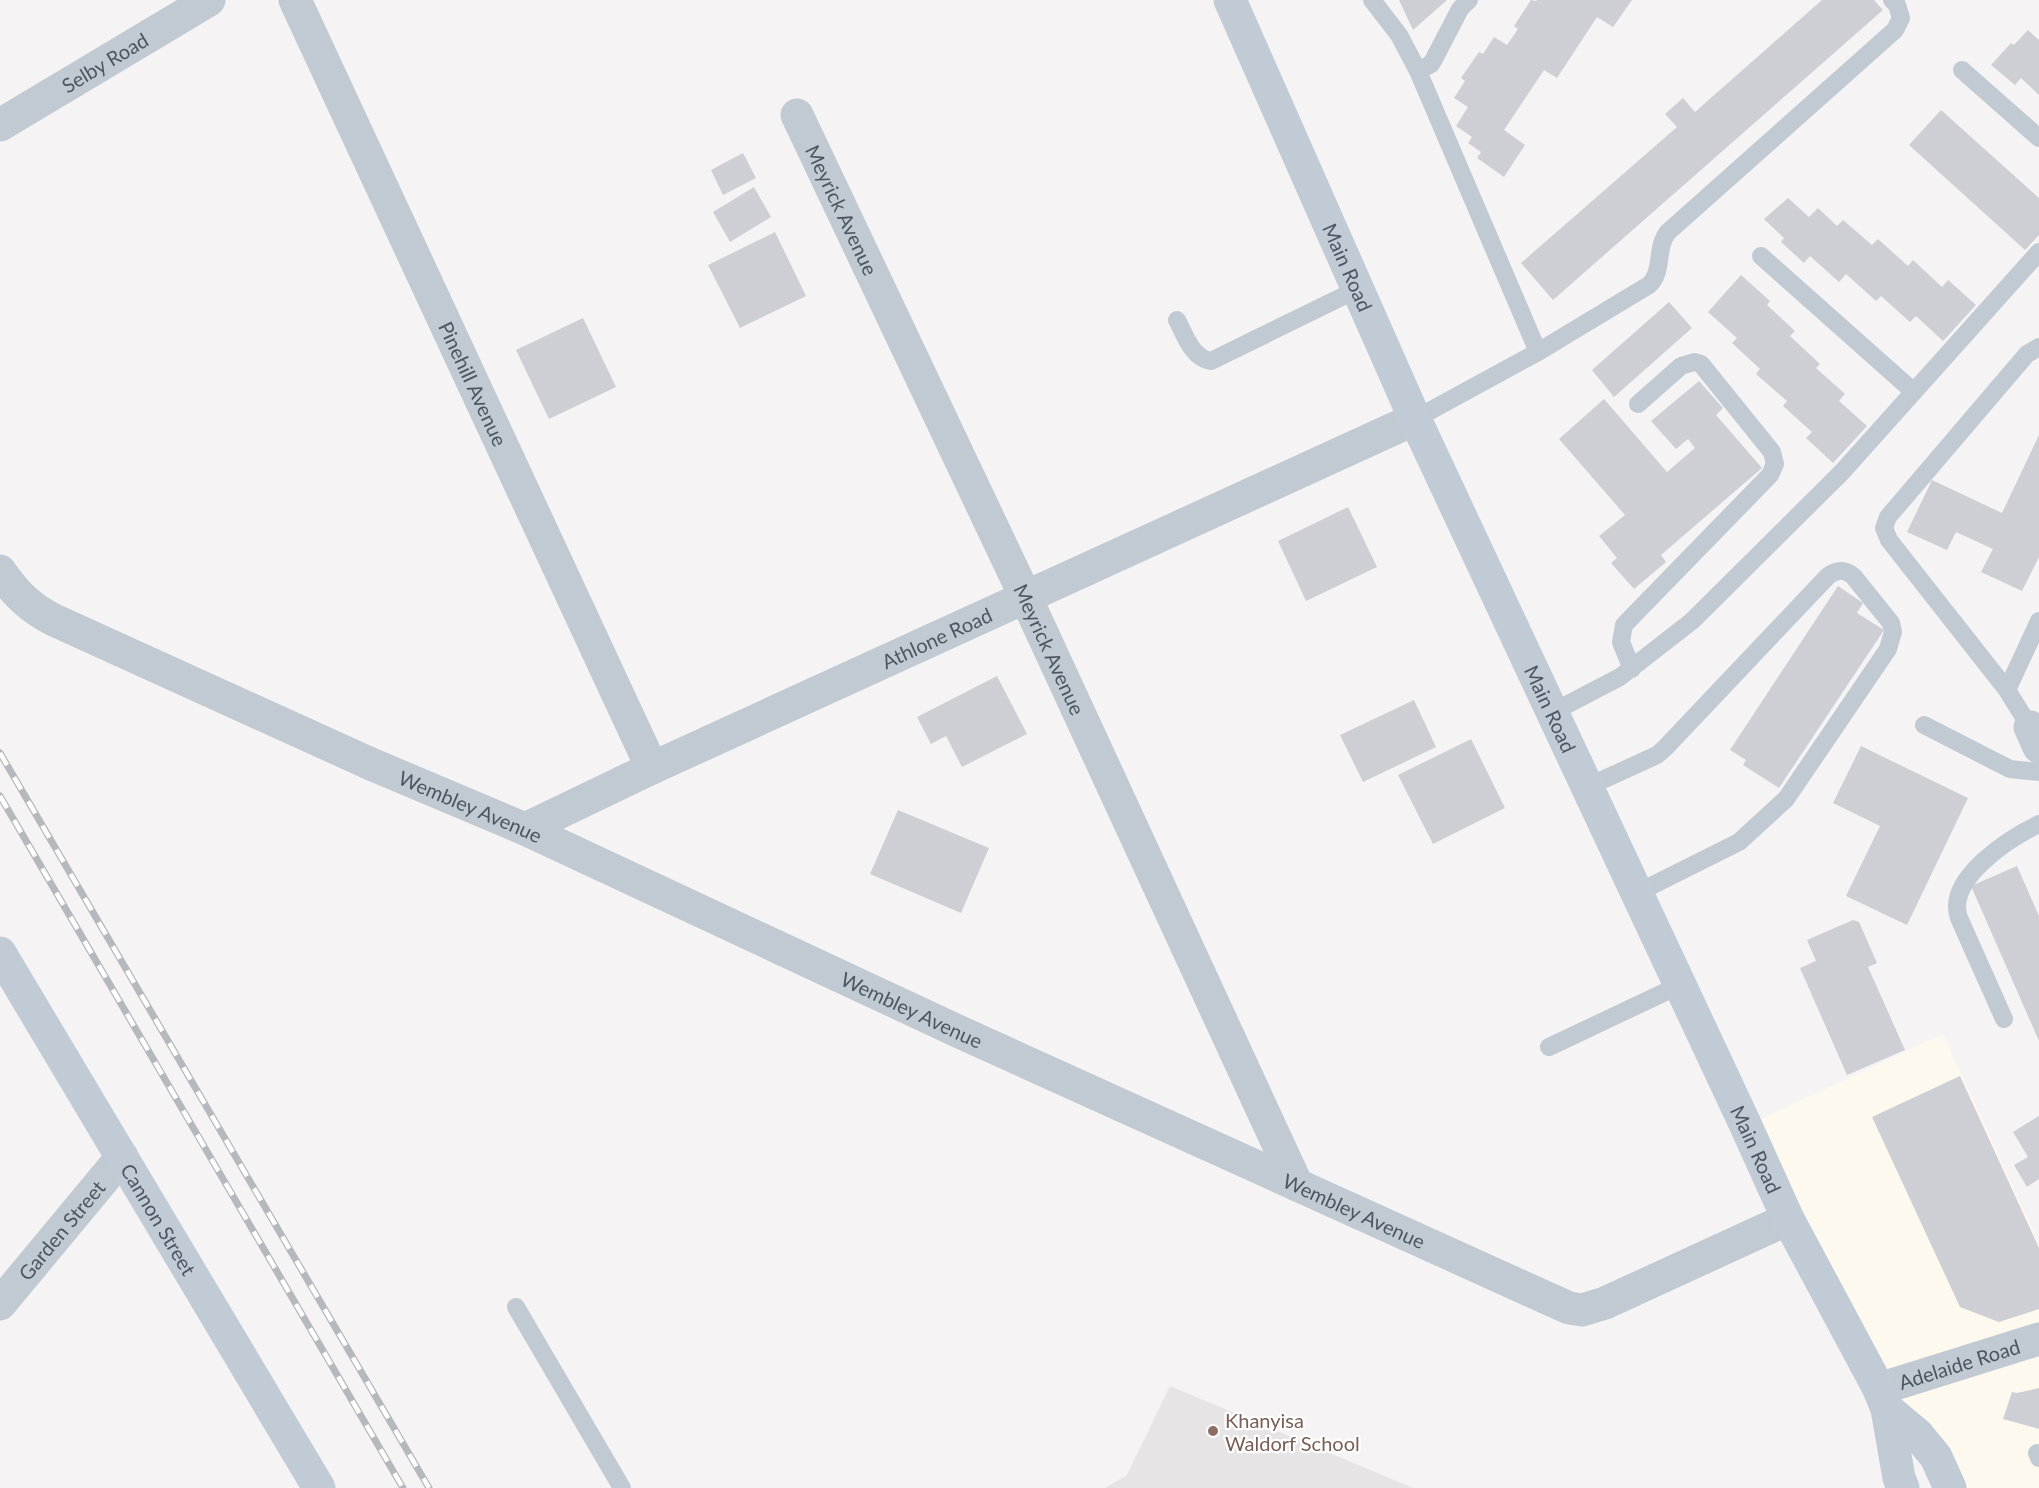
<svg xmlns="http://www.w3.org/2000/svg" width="2039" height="1488" font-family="Lato,sans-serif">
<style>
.commercial{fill:#fdf9ef}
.education{fill:#e6e4e5}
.building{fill:#cdcfd5}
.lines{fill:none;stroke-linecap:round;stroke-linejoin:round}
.lane{stroke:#c1cad2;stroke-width:18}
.street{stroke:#c1cad2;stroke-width:33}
.secondary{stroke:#c1cbd6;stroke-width:33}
.rail-casing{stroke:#b5b8bd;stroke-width:7}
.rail{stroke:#fff;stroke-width:4.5;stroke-dasharray:14;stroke-linecap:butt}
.education-dot{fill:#8d6e63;stroke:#fff;stroke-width:2}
.labels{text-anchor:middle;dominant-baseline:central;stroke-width:4.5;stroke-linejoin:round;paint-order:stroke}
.street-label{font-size:20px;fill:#4a5661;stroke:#fff}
.education-label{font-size:20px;fill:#785e54;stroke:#fff;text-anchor:start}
</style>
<rect width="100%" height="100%" fill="#f5f3f3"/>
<path class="commercial" d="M1943 1034 2039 1244V1488H1950L1918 1435 1746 1126Z"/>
<path class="education" d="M1170 1386 1413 1488H1105L1127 1475Z"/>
<path class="building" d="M1399 0H1447L1413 30Z
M1531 0 1536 1 1537 0H1632L1613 27 1597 17 1557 78 1544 70 1504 130 1525 145 1504 177 1477 158 1481 152 1468 143 1472 137 1456 126 1468 107 1454 98 1465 81 1461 78 1479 52 1483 54 1494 37 1507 45 1518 29 1514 26Z
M1822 0H1874L1883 10 1553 300 1521 263 1677 127 1665 114 1683 98 1695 112Z
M2028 30 2039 40V95L2021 78 2015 85 1991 65 2011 43 2014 45Z
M1941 110 2039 198V235L2025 250 1909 145Z
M743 153 756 178 723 195 711 170Z
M754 187 771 217 730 242 713 212Z
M1788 198 1809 217 1818 208 1837 226 1843 220 1872 245 1878 239 1908 266 1913 260 1942 287 1948 280 1976 305 1943 341 1916 316 1910 322 1881 296 1876 301 1846 274 1839 282 1810 256 1804 263 1781 242 1784 238 1764 219Z
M775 232 806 296 740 328 708 265Z
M1741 275 1770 301 1767 305 1795 331 1790 336 1820 364 1816 368 1845 394 1839 401 1867 426 1833 463 1806 438 1812 432 1783 406 1787 401 1756 374 1760 369 1732 343 1737 338 1708 312Z
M1669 302 1692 328 1614 397 1592 370Z
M583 318 616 387 549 419 516 350Z
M1699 381 1723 408 1716 415 1762 468 1661 555 1666 562 1634 589 1611 563 1617 558 1599 536 1625 515 1559 439 1604 399 1667 472 1695 448 1688 439 1676 449 1651 421Z
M2039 435V557L2022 591 1981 572 1993 549 1956 532 1947 550 1907 532 1932 480 2002 513Z
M1348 507 1377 567 1306 601 1278 541Z
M1838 586 1863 603 1857 613 1884 630 1779 788 1743 765 1746 760 1730 750Z
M997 676 1027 734 962 767 946 736 931 744 917 717Z
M1414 700 1436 747 1363 782 1340 735Z
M1471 739 1505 808 1433 844 1398 775Z
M1861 746 1968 798 1907 925 1846 896 1880 826 1833 803Z
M898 810 989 848 961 913 870 874Z
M2017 866 2039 916V1041L1971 886Z
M1853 920 1859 922 1877 963 1868 967 1905 1050 1847 1075 1800 968 1816 961 1807 940Z
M1960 1076 2039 1248V1309L1999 1322 1960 1307 1872 1117Z
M2039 1116V1179L2027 1187 2014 1165 2028 1157 2013 1132Z
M2039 1388V1429L2003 1419 2012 1392 2017 1393Z"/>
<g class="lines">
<path class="lane" d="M1372 0 1399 35 1418 71 1538 352
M1962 70 2039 138
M1418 71 1431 64 1434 59 1460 9 1469 0
M1761 256 1914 392
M1177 320C1185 335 1192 358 1211 361L1358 289
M1415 419 1538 352 1649 285C1664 271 1655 248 1668 232L1895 30 1901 18 1897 5 1892 0
M1632 669 1621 642 1624 625 1770 475 1775 464 1772 452 1701 364 1694 362 1681 366 1638 404
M2007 690 2039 621
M1553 712 1620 677 1692 621 1842 472 2039 252
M1924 725 2010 769 2039 772
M2030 727 2007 690 1889 540 1884 528 1888 517 2027 354 2039 347
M1587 787 1657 755 1665 748 1828 576C1838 569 1845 569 1854 577L1891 623 1893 632 1888 649 1786 799 1739 842 1637 893
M2004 1019 1959 918C1945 879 2010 838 2039 824
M1549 1047 1680 985
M516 1307 622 1488
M2037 1453 2039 1458"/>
<g class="street">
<path id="s1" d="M295 0 652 768"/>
<path id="s2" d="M797 115 1026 598 1297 1185"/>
<path id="s3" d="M0 125 209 0"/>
<path id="s4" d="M0 571C15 593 30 608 54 620L371 764 525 829 964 1034 1569 1308 1582 1310 1605 1303 1788 1219"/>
<path d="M2030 727 2039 747"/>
<path id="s5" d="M525 829 652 768 1415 419"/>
<path id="s6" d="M0 1304 122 1157"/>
<path id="s7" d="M1879 1389 2039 1339"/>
</g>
<g class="secondary">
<path id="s8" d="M1230 0 1415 419 1746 1126 1788 1219 1879 1389 1887 1409 1899 1478 1903 1488"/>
<path id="s9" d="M0 953 319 1488"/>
<path d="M1887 1409 1918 1435 1936 1457 1950 1488"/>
</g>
<defs>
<path id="rail" d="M0 753 429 1488
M0 796 403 1488"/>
</defs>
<use href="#rail" class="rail-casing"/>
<use href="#rail" class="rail"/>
</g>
<circle class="education-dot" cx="1213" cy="1431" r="6"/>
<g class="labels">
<g class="street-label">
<text stroke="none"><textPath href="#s3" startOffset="122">Selby Road</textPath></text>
<text stroke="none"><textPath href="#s2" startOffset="105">Meyrick Avenue</textPath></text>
<text stroke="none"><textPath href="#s8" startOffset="292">Main Road</textPath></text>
<text stroke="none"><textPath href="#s1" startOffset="423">Pinehill Avenue</textPath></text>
<text stroke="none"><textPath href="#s5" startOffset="454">Athlone Road</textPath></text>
<text stroke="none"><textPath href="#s2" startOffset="591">Meyrick Avenue</textPath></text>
<text stroke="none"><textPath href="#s8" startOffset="778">Main Road</textPath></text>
<text stroke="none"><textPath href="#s4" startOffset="530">Wembley Avenue</textPath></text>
<text stroke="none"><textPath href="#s4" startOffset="1016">Wembley Avenue</textPath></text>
<text stroke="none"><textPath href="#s8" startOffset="1264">Main Road</textPath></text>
<text stroke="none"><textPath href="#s4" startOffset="1502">Wembley Avenue</textPath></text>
<text stroke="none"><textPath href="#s9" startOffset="310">Cannon Street</textPath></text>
<text stroke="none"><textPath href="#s6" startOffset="96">Garden Street</textPath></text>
<text stroke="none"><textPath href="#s7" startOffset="84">Adelaide Road</textPath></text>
</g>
<g class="education-label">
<text x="1225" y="1420">Khanyisa<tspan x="1225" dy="23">Waldorf School</tspan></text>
</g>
</g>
</svg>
